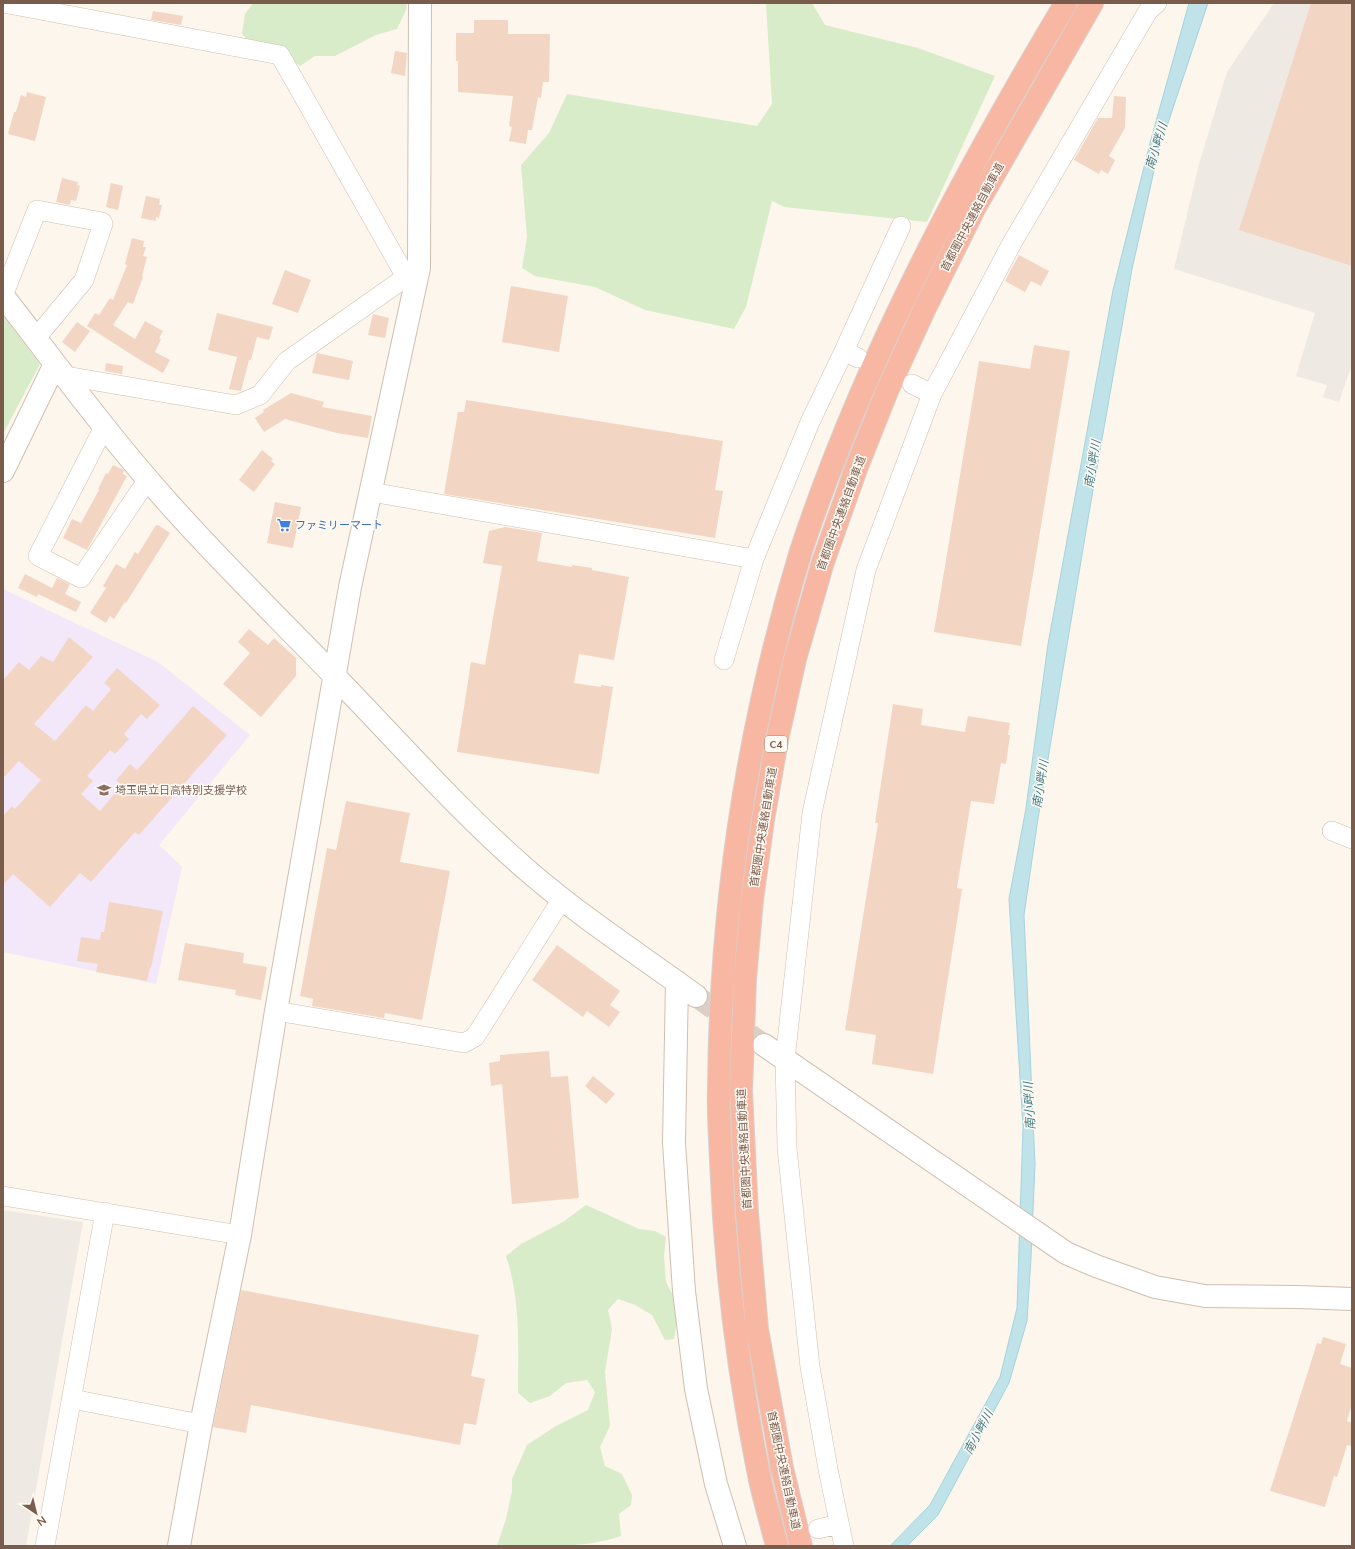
<svg xmlns="http://www.w3.org/2000/svg" width="1355" height="1549" font-family="Mulish,'Noto Sans JP',sans-serif">
<style>
.industrial{fill:#efe9e4}
.education{fill:#f3e8fa}
.green{fill:#d8ecc9}
.water{fill:#bfe3e8;stroke:#a5d3da}
.building{fill:#f3d5c3}
.lines{fill:none;stroke-linecap:round;stroke-linejoin:round}
.tertiary-tunnel{stroke:#dcd0c4;stroke-width:22;stroke-dasharray:22 11;stroke-linecap:butt}
.minor-casing{stroke:#d1beb0;stroke-width:20}
.tertiary-casing{stroke:#d1beb0;stroke-width:24}
.motorway-casing{stroke:#dad1cd;stroke-width:24}
.minor{stroke:#fff;stroke-width:19}
.tertiary{stroke:#fff;stroke-width:22}
.motorway{stroke:#f7b7a3;stroke-width:22}
.labels{text-anchor:middle;dominant-baseline:central;stroke-width:3;stroke-linejoin:round;paint-order:stroke}
.shield{fill:#fffaf3;stroke:#a28b7f;stroke-width:1}
.shield-label{font-size:10px;font-weight:bold;fill:#7a5c4d}
.street-label{font-size:11px;fill:#7a5c4d;stroke:#fffaf3}
.shop-label{font-size:11px;fill:#366cbe;stroke:#fffaf3;text-anchor:start}
.education-label{font-size:11px;fill:#785e54;stroke:#fffaf3;text-anchor:start}
.water-label{font-size:12px;font-style:italic;fill:#437c86;stroke:#fffaf3}
</style>
<rect width="100%" height="100%" fill="#fdf6ec"/>
<path class="industrial" d="M1274 3H1352V364L1339 402 1323 397 1327 385 1296 376 1315 313 1174 269 1199 164 1227 72Z
M3 1210 83 1222 26 1546H3Z"/>
<path class="education" d="M3 589 158 662 250 735 159 845 182 867 156 984 3 952Z"/>
<path class="green" d="M253 3H407L406 10 397 29 376 35 335 56H315L300 66 282 52 250 45 242 33 245 14Z
M766 3H812L825 25 918 48 995 76 927 222 784 207 772 201 746 307 734 329 645 310 595 287 535 276 522 268 527 237 521 165 549 133 567 94 757 126 772 104Z
M3 316 40 364 3 434Z
M586 1205 639 1229 655 1231 666 1237 664 1256 666 1282 675 1299 677 1321 674 1339 665 1340 652 1315 635 1305 618 1299 608 1310 612 1329 605 1372 610 1426 600 1447 605 1466 622 1474 632 1495 631 1505 619 1514 621 1536C585 1549 536 1546 497 1546L506 1519 512 1491V1479L527 1445 556 1426 588 1410 595 1392 587 1380 566 1383 550 1396 530 1403 518 1393C518 1347 521 1300 506 1256L521 1244 563 1222Z"/>
<path class="water" d="M1189 3H1208L1158 153 1132 269 1089 513 1037 825 1024 915 1035 1164 1031 1257 1027 1321 1009 1383 938 1515 907 1546H890L930 1505 1000 1377 1017 1308 1023 1127 1009 899 1026 808 1048 644 1113 290 1150 143Z"/>
<path class="building" d="M1311 3H1352V266L1239 230Z
M153 11 183 16 181 25 151 20Z
M474 20H508V34H550L549 82H543L541 98 538 97 532 130H528L526 144 509 141 512 127 509 126 513 96 458 92V61H456V33H474Z
M395 51 407 53 405 76 391 73Z
M27 92 46 97 35 141 8 134 14 112H16L21 95 26 97Z
M1114 96 1126 97 1125 128 1109 156 1115 160 1108 174 1101 170 1099 174 1074 160 1098 118H1112Z
M62 178 78 182 77 185 80 186 76 201 71 200 70 205 56 202Z
M111 183 123 186 118 210 106 207Z
M146 196 160 199 159 205H162L159 218 156 217V221L141 218Z
M132 238 144 241 143 247H146L143 256 147 257 142 276 143 277 133 304 128 302 113 325 135 339 145 321 163 331 159 338 161 339 155 352 170 360 163 373 140 360 87 326 95 313 99 315 110 298 113 300 127 265 125 264Z
M1019 255 1049 271 1041 286 1031 281 1025 292 1005 281Z
M285 270 311 280 298 313 272 304Z
M511 286 568 296 559 352 502 342Z
M217 313 273 327 269 340 257 337 251 360H249L241 391 229 389 237 357 208 350Z
M373 314 389 318 385 338 368 335Z
M77 322 90 331 75 352 62 342Z
M1034 345 1070 351 1021 646 934 632 979 361 1030 369Z
M317 353 353 361 349 380 312 373Z
M106 363 123 366 122 374 105 371Z
M291 393 324 402 322 407 372 416 368 438 337 433 285 419 264 432 255 418 264 412 263 410Z
M466 400 723 441 715 490 723 491 715 538 444 494 458 412H464Z
M262 450 273 459 271 461 275 464 254 492 239 480Z
M113 465 124 470 123 474 127 476 87 550 63 538 72 519 81 523 99 490 98 489 106 473 108 474Z
M275 502 301 507 293 548 267 543Z
M156 525 157 526 158 525 170 533 126 603 125 602 114 619 110 616 106 623 90 613 106 588 103 586 116 564 125 569 135 552 138 554Z
M505 527 542 533 537 561 572 567V565L592 568V570L629 577 614 660 579 654 574 683 601 687V685L613 687 599 774 457 752 471 662 485 665 502 566 483 563 489 531Z
M25 574 52 588 57 578 70 584 65 594 81 602 76 612 38 594 37 597 18 588Z
M249 629 268 645 274 638 296 658V676L261 717 223 684 250 653 238 642Z
M69 637 93 657 34 724 55 741 86 705 93 711 111 689 104 683 117 668 160 705 147 719 141 714 124 734 129 739 115 754 110 750 87 776 93 781 81 794 100 811 122 785 116 780 130 764 137 770 193 706 227 735 139 835 135 832 91 882 80 873 50 907 13 874 3 885V816L12 806 15 809 41 780 19 761 3 778V680L19 662 29 670 41 656 53 662Z
M893 704 923 709 921 725 965 732 968 716 1010 723 1008 735H1010L1006 764 1001 763 994 804 971 801 957 888 962 889 933 1074 872 1064 876 1035 845 1030 878 823H875Z
M346 801 410 813 400 862 450 871 422 1020 385 1013 384 1018 312 1006 313 999 300 996 327 848 336 850Z
M109 902 163 911 151 968H150L147 981 96 972 98 964 77 961 81 937 100 940 101 932H104Z
M185 943 244 953 243 963 267 967 261 1000 235 995 236 990 178 980Z
M557 945 620 991 610 1005 620 1012 609 1027 587 1011 583 1017 532 980Z
M549 1051 551 1077 568 1076 579 1198 512 1204 502 1084 491 1086 489 1063 500 1061V1055Z
M593 1076 615 1094 606 1104 585 1086Z
M241 1290 479 1335 471 1376 485 1379 476 1425 464 1423 460 1445 251 1405 246 1433 213 1427Z
M1323 1337 1346 1344 1340 1364 1352 1368V1404L1347 1421 1352 1423V1446L1347 1445 1337 1477 1334 1476 1325 1507 1270 1491 1317 1343 1321 1344Z"/>
<g class="lines">
<path class="tertiary-tunnel" d="M696 996 764 1045"/>
<defs>
<path id="minor" d="M3 3 280 55 406 277
M3 296 37 210 102 222 103 224 84 280 36 338
M844 351 901 226
M66 376 236 405 260 395 287 361 416 270
M912 384 932 394
M104 427 38 556 81 578 148 479
M371 492 754 559
M724 660 754 559 810 422 844 351 858 358
M1332 831 1352 839
M276 1011 464 1043 475 1037 562 899
M3 1196 240 1235
M72 1399 201 1424
M818 1529 839 1524
M45 1546 105 1212
M844 1546 828 1469 810 1367 787 1148 785 1060 812 813 866 570 932 394 1012 243 1148 11 1157 3"/>
<path id="tertiary" d="M3 296C56 364 107 434 164 498 222 564 286 625 346 688 406 750 463 815 528 871 581 917 640 955 696 996
M3 471 55 364
M677 982 674 1143 684 1291 696 1389 716 1484 735 1546
M764 1045 1066 1253 1096 1266 1155 1287 1205 1296 1298 1297 1352 1299
M179 1546 201 1424 240 1235 276 1011 350 587 419 268 420 3"/>
<path id="motorway" d="M777 1546C771 1522 764 1499 759 1475 738 1372 725 1266 721 1161 720 1136 718 1112 719 1087 720 957 734 828 762 700 773 650 786 600 801 551 864 360 963 175 1066 3
M801 1546 782 1468 757 1329 747 1213 741 1091 745 979 752 900 763 820 777 740 795 659 823 562 856 469 887 391 924 310 975 207 1092 3"/>
</defs>
<use href="#minor" class="minor-casing"/>
<use href="#tertiary" class="tertiary-casing"/>
<use href="#motorway" class="motorway-casing"/>
<use href="#minor" class="minor"/>
<use href="#tertiary" class="tertiary"/>
<use href="#motorway" class="motorway"/>
</g>
<defs>
<symbol id="supermarket-bare" viewBox="-9 -9 18 18"><path d="M-6-5.5h2.5l.6 2H6L4.5 2H-2.5L-4.4-4H-6ZM-1.5 3.2a1.3 1.3 0 1 0 .1 0ZM3 3.2a1.3 1.3 0 1 0 .1 0Z" fill="#3f7fe0" stroke="#fffaf3" stroke-width="2.5" paint-order="stroke"/></symbol>
<symbol id="school-bare" viewBox="-9 -9 18 18"><path d="M0-5L7-2L0 1L-7-2ZM-4 1L0 2.5L4 1V4Q0 6-4 4Z" fill="#8d6e63" stroke="#fffaf3" stroke-width="2.5" paint-order="stroke"/></symbol>
</defs>
<g fill-rule="evenodd">
<use href="#supermarket-bare" x="274" y="515" width="20" height="20"/>
<use href="#school-bare" x="94" y="780" width="20" height="20"/>
</g>
<g class="labels">
<rect class="shield" x="765" y="736" width="22" height="16" rx="3"/>
<g class="shield-label">
<text x="776" y="744">C4</text>
</g>
<g class="street-label">
<text transform="translate(972 217) rotate(-62)">首都圏中央連絡自動車道</text>
<text transform="translate(841 513) rotate(-70)">首都圏中央連絡自動車道</text>
<text transform="translate(763 827) rotate(-81)">首都圏中央連絡自動車道</text>
<text transform="translate(744 1149) rotate(-93)">首都圏中央連絡自動車道</text>
<text transform="translate(784 1470) rotate(78)">首都圏中央連絡自動車道</text>
</g>
<g class="shop-label">
<text x="295" y="525">ファミリーマート</text>
</g>
<g class="education-label">
<text x="115" y="790">埼玉県立日高特別支援学校</text>
</g>
<g class="water-label">
<text transform="translate(1156 146) rotate(-73)">南小畔川</text>
<text transform="translate(1092 464) rotate(-81)">南小畔川</text>
<text transform="translate(1040 784) rotate(-81)">南小畔川</text>
<text transform="translate(1029 1106) rotate(-93)">南小畔川</text>
<text transform="translate(978 1432) rotate(-62)">南小畔川</text>
</g>
</g>
<rect width="1355" height="1549" fill="none" stroke="#7a5c4d" stroke-width="8"/>
<g transform="translate(36 1513) rotate(145)" stroke="#fffaf3" stroke-width="3" paint-order="stroke">
<path d="M0-3L7 15L0 10L-7 15Z" fill="#7a5c4d"/>
<text y="-6" font-size="11" font-weight="bold" text-anchor="middle" fill="#7a5c4d">N</text>
</g>
</svg>
